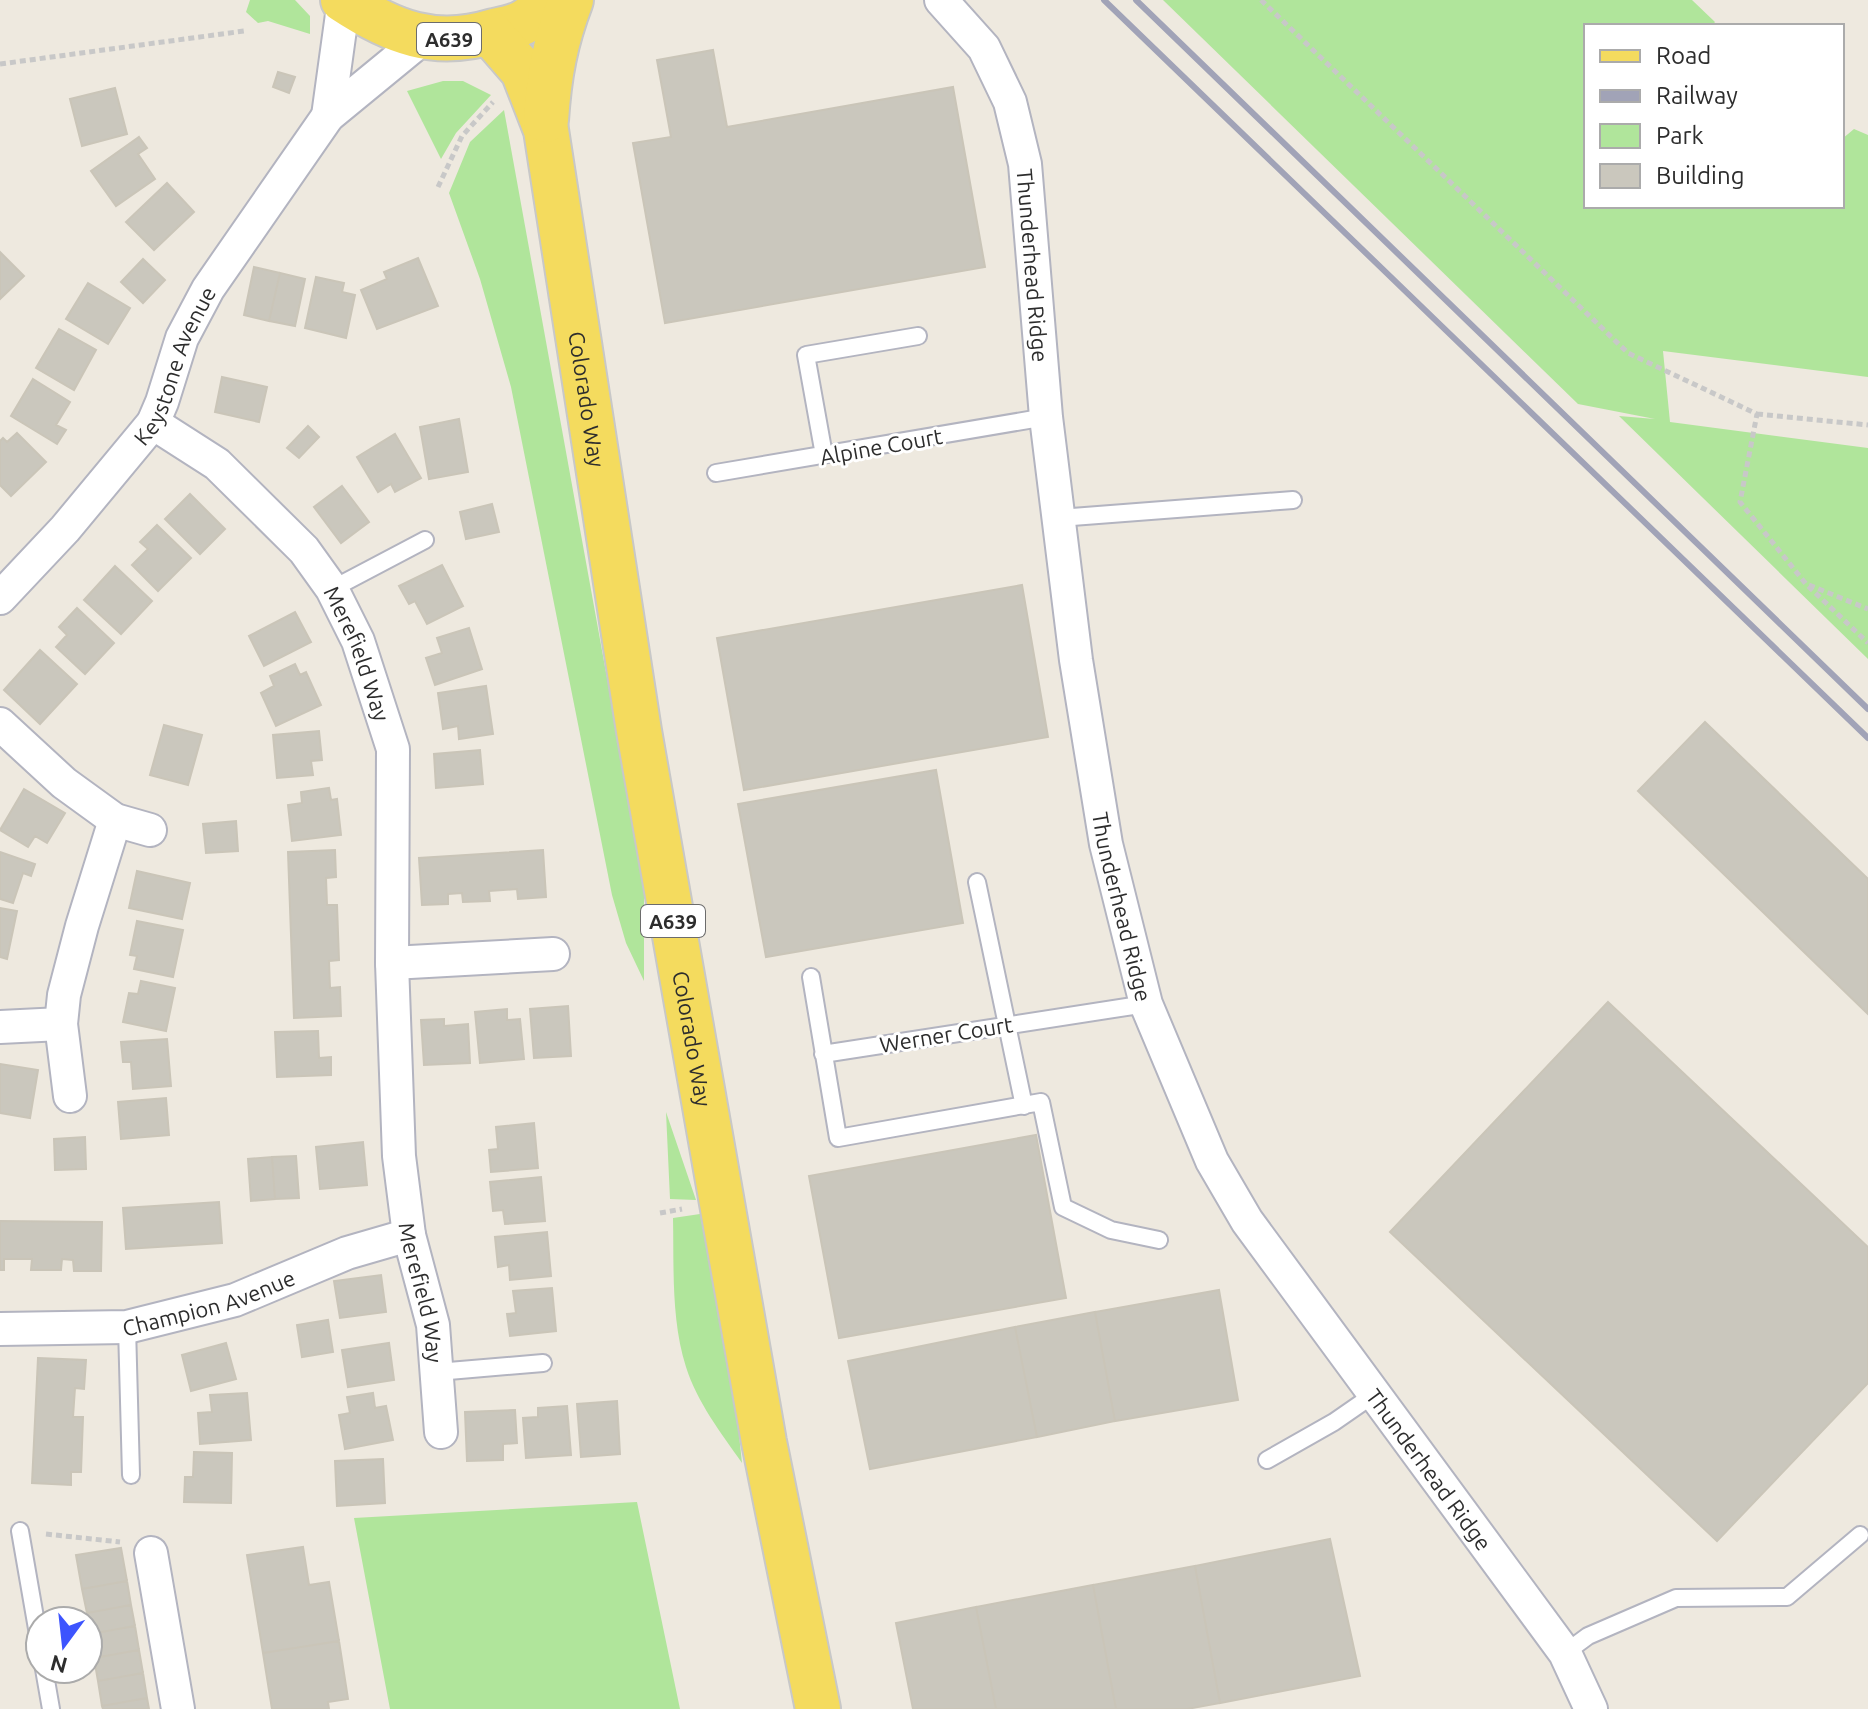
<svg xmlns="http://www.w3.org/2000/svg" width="1868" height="1709" font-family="Ubuntu,sans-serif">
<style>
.green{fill:#b0e59b}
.building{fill:#cac7bd;stroke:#cac5b8;stroke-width:2}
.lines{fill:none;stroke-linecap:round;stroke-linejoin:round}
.lane-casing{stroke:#b3b4c0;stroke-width:20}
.street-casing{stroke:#b3b4c0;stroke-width:36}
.primary-casing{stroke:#c8c8c8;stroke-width:48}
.path{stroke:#c8c8c8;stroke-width:5;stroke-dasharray:6 4;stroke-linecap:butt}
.lane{stroke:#fff;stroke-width:16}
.street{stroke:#fff;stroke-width:32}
.primary{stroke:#f4db5e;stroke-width:44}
.rail{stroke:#a1a3b7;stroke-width:6}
.labels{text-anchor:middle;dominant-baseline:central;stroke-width:6;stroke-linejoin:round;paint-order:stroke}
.shield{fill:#fff;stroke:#6c6c6c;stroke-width:2}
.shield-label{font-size:20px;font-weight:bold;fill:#2d2d2d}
.street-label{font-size:22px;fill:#2d2d2d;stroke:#fff}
</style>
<rect width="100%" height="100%" fill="#eee9df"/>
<path class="green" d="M250 0H295L310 16V34L268 21 258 23 246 12Z
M1163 0H1692L1715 22 1712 26H1586V206H1842V139L1854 129 1868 135V377L1663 351 1670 422 1868 448V659L1619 416 1655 419 1578 404Z
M443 81H463L491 95 456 133 441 159 407 91Z
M504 110 644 882V981L626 943 612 895 511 387 480 279 449 193 470 142Z
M666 1112 696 1200 670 1199Z
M700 1214 735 1397 742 1463C721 1433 697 1402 686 1367 671 1320 674 1267 673 1218Z
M637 1502 680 1709H390L354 1518Z"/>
<path class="building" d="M713 50 727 127 953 87 985 267 665 323 633 143 671 137 657 60Z
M278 72 295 77 289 93 273 87Z
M115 88 127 134 82 146 70 99Z
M139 137 147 148 138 154 155 179 116 206 91 171Z
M167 183 194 212 154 250 126 222Z
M0 252 24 276 0 299Z
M418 258 438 306 377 329 361 290 387 279 384 272Z
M143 259 165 280 143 303 121 282Z
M254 267 280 273 269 321 244 315Z
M280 273 305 279 295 326 269 321Z
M316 277 344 283 342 292 355 295 346 338 305 328Z
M88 283 130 308 108 344 66 319Z
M59 329 96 350 74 390 36 368Z
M222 377 267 387 259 422 215 412Z
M33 379 70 402 56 425 66 430 57 444 11 416Z
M459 419 468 472 429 479 420 427Z
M308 426 319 437 299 458 287 448Z
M17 433 46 462 11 496 0 485V441L3 438 7 442Z
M395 434 421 478 395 492 391 484 378 492 357 457Z
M342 486 369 522 341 543 314 507Z
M190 494 225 529 200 554 165 519Z
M492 504 499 532 466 539 460 512Z
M157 525 191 558 158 591 132 565 148 549 140 542Z
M442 565 463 606 427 624 415 601 409 604 399 586Z
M115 566 152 601 121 634 84 600Z
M1022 585 1048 737 744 790 717 638Z
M77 608 114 643 85 674 56 647 67 635 59 627Z
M295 612 311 642 264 666 249 636Z
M469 628 482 669 435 685 426 658 442 653 437 638Z
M40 650 77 684 40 724 4 690Z
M295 664 300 675 306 672 321 705 276 726 261 693 274 686 270 676Z
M486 686 493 734 459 739 458 726 443 729 438 693Z
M1705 722 1868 879V1014L1638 791Z
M164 725 202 735 188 785 150 775Z
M319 731 322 760 311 761 313 775 277 778 273 735Z
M480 750 483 784 436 788 434 754Z
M936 770 963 923 766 957 738 804Z
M329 788 331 800 337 799 341 835 292 841 288 805 302 803 301 792Z
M24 789 65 813 47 843 35 836 28 847 0 830Z
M236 821 238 851 206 853 203 824Z
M335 850 336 877 326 878 327 905H337L339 960 329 961 330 988 340 987 341 1016 294 1018 288 852Z
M543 850 546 897 518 899 517 889 489 891 490 901 463 902 462 893 448 894V904L422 905 419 858Z
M0 852 35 864 31 876 23 873 13 903 0 899Z
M137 871 190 883 182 919 129 908Z
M0 908 17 911 7 959 0 957Z
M137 921 183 930 173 977 134 969 137 956 130 955Z
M141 981 175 988 166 1031 123 1022 129 993 138 994Z
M1608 1002 1868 1247V1383L1717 1541 1390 1232Z
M568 1006 571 1056 534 1058 530 1009Z
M507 1009V1020L520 1019 524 1059 480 1063 475 1012Z
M444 1019V1026L468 1024 470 1063 424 1065 421 1020Z
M318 1031 319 1058 331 1057V1075L277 1077 275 1032Z
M167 1039 171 1086 133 1089 131 1062H123L121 1042Z
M0 1064 38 1070 30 1118 0 1113Z
M166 1098 169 1135 121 1139 118 1102Z
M534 1123 538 1168 491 1172 489 1150 498 1149 496 1127Z
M1036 1135 1066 1298 839 1338 809 1176Z
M85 1137 86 1169 55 1170 54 1139Z
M363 1142 367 1185 320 1189 316 1147Z
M296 1156 299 1198 275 1199 272 1157Z
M272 1157 275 1199 251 1201 248 1159Z
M541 1177 545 1221 505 1224 503 1210 493 1211 490 1182Z
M219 1202 222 1243 126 1249 123 1208Z
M0 1221 102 1222 101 1271H74L73 1260 62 1259 61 1270H31L32 1259H4V1270H0Z
M547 1232 551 1276 510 1280 509 1265 498 1267 495 1237Z
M381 1275 386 1312 340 1318 334 1281Z
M552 1288 556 1331 510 1336 507 1314 516 1313 513 1291Z
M1219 1290 1238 1400 1115 1421 1095 1312Z
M1095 1312 1115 1421 1037 1437 1015 1327Z
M328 1320 333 1352 302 1357 297 1325Z
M1015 1327 1037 1437 870 1469 848 1361Z
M226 1343 236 1379 191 1391 182 1355Z
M389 1343 394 1380 348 1387 342 1350Z
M38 1358 86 1360 84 1389 75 1388 73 1417H83L81 1472H71V1485L32 1483Z
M247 1393 251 1440 200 1444 198 1413 212 1412 210 1395Z
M373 1393 375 1408 386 1406 393 1440 345 1449 339 1415 350 1413 347 1397Z
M617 1401 620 1454 581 1457 577 1404Z
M567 1406 571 1455 526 1458 523 1418 538 1417V1408Z
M515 1410 517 1443 503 1444V1460L467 1461 465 1412Z
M194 1452 232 1453 231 1503 184 1502 185 1477H193Z
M383 1459 385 1503 337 1506 335 1461Z
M1330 1539 1360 1676 1220 1703 1195 1566Z
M303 1547 309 1585 329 1582 339 1641 263 1653 247 1555Z
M121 1548 127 1581 82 1589 76 1555Z
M1195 1566 1220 1703 1187 1709H1116L1093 1585Z
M127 1581 131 1605 87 1613 82 1589Z
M1093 1585 1116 1709H996L976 1607Z
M131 1605 135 1626 90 1634 87 1613Z
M976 1607 996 1709H913L896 1623Z
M135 1626 139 1650 94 1658 90 1634Z
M339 1641 348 1699 328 1702 329 1709H272L263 1653Z
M139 1650 143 1673 98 1681 94 1658Z
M143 1673 147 1698 102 1706 98 1681Z
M147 1698 149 1709H103L102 1706Z"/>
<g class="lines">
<defs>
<path id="lane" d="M824 455 806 355 918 336
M716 473 1046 417
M1059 518 1293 500
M332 589 425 540
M977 882 1024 1106
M811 977 838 1138 1041 1102 1063 1207 1111 1230 1159 1240
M823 1054 1146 1004
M127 1327 131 1475
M437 1372 543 1363
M1267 1460 1334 1422 1373 1395
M20 1531 40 1646
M1565 1653 1588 1636 1676 1598 1787 1597 1860 1535
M44 1669 51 1709"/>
<g id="street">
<path id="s1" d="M941 0 984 48 1010 102 1025 164 1046 417 1076 660 1106 844 1146 1004 1212 1161 1247 1221 1565 1653 1591 1709"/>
<path d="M328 116 344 0"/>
<path id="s2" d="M153 423 217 464 304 550 332 589 358 641 393 749 392 963 399 1156 409 1235 433 1325 441 1432"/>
<path id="s3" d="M0 598 65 529 153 423 162 402 182 338 208 289 328 116 423 38"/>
<path d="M0 724 64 783 115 820 150 830"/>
<path d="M392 963 553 954"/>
<path d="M0 1027 61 1024"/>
<path d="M70 1096 61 1024 64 995 82 926 115 820"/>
<path id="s4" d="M0 1329 127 1327 235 1300 347 1253 409 1235"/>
<path d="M151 1553 178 1709"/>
</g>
<g id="primary">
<path d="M343 0C393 33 435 49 494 31 504 29 515 27 524 22 534 16 544 7 554 0"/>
<path id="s5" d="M490 33 523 71 546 130 639 731 764 1442 818 1709"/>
<path d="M546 120C549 75 555 42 571 0"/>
</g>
</defs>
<use href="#lane" class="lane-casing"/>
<use href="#street" class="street-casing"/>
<use href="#primary" class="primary-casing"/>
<path class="path" d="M1261 0 1628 353 1757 414 1740 502 1806 584 1868 643
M0 64 244 31
M438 187 462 136 493 102
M1757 414 1868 425
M1809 585 1868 609
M660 1213 682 1209
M46 1534 120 1542"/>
<use href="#lane" class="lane"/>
<use href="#street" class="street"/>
<use href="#primary" class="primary"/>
<path class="rail" d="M1104 0 1868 738
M1136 0 1868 709"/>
</g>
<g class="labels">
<g class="shield">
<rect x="417" y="23" width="64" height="32" rx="6"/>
<rect x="641" y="905" width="64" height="32" rx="6"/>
</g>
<g class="shield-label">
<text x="449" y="39">A639</text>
<text x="673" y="921">A639</text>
</g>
<g class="street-label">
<text stroke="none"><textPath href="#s1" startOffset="290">Thunderhead Ridge</textPath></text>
<text stroke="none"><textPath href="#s3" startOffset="294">Keystone Avenue</textPath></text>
<text stroke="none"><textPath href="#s5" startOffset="386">Colorado Way</textPath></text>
<text transform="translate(881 446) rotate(-10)">Alpine Court</text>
<text stroke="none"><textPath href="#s2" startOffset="316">Merefield Way</textPath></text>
<text stroke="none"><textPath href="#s1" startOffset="938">Thunderhead Ridge</textPath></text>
<text transform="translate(946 1034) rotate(-9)">Werner Court</text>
<text stroke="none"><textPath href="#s5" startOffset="1034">Colorado Way</textPath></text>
<text stroke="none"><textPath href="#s2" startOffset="964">Merefield Way</textPath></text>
<text stroke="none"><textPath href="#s4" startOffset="212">Champion Avenue</textPath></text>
<text stroke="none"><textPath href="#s1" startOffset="1586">Thunderhead Ridge</textPath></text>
</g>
</g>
<rect x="1584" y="24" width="260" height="184" fill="#ffffff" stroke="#ababab" stroke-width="2"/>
<rect x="1600" y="50" width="40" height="12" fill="#f4db5e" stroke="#ababab" stroke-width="2"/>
<text x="1656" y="64" font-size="24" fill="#2d2d2d">Road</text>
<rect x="1600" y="90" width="40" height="12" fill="#a1a3b7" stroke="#ababab" stroke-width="2"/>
<text x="1656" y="104" font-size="24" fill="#2d2d2d">Railway</text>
<rect x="1600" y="124" width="40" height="24" fill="#b0e59b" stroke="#ababab" stroke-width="2"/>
<text x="1656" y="144" font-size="24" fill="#2d2d2d">Park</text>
<rect x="1600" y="164" width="40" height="24" fill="#cac7bd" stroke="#ababab" stroke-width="2"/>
<text x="1656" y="184" font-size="24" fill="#2d2d2d">Building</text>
<g transform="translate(64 1645) rotate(195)"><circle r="38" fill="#ffffff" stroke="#ababab" stroke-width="2"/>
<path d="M0-6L14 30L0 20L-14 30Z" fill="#3d54fe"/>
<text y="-12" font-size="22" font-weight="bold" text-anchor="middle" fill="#2d2d2d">N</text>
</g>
</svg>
